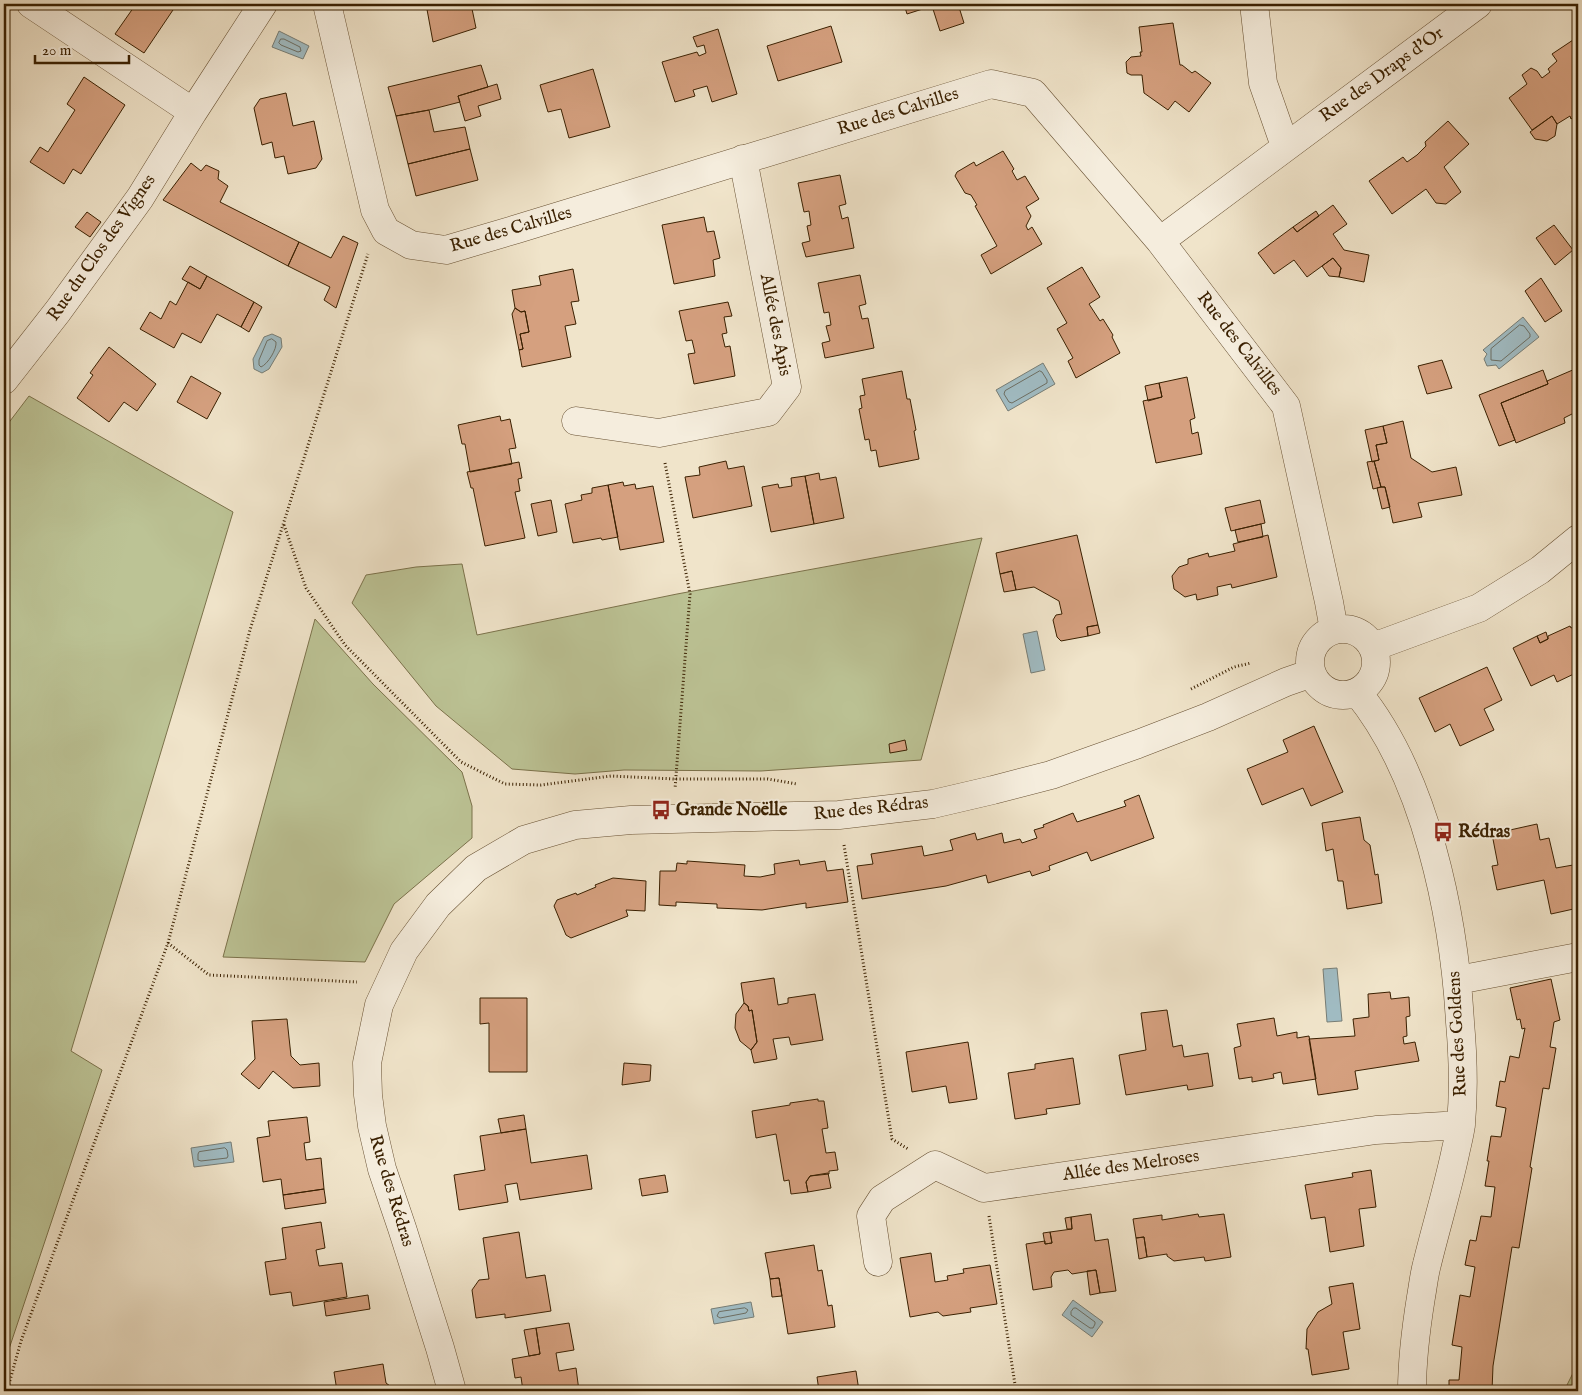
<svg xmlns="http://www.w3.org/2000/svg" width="1582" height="1395" font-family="'IM FELL English',serif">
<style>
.green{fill:#bcc395;stroke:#7b724b}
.water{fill:#a0bbc2;stroke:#777d75}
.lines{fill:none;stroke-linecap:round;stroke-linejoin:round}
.shore{stroke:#6d6e62;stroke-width:1}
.building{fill:#d5a07f;stroke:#3a2001}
.minor-casing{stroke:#685133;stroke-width:29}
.path{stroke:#3a2001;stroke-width:3;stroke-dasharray:1 2.5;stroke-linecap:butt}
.minor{stroke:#f5eddd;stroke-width:28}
.labels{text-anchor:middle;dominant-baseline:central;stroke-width:4;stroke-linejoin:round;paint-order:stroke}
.street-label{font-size:18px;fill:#3a2001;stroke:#f5eddd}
.poi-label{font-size:18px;font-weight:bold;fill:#3a2001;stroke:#f5eddd;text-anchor:start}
</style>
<rect width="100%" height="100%" fill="#f0e4ca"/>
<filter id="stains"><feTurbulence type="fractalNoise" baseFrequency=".004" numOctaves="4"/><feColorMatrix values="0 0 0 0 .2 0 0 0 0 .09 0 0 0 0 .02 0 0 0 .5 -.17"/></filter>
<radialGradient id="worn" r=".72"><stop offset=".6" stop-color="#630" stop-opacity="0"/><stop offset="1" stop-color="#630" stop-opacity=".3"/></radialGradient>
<path class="green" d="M29 396 233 512 71 1051 102 1070 4 1364V429Z
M982 538 921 760 761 771 624 770 575 774 512 769 436 706 352 603 366 575 416 567 462 564 477 635 677 594Z
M315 619 373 684 462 772 472 806V838L394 904 365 962 223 957Z
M1578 1363V1391H1564Z"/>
<path class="water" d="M279 31 309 46 303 59 272 47Z
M1523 317 1539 337 1499 369 1496 365 1487 366 1484 359 1487 354 1483 350Z
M272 334 281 338 282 347 269 369 262 373 254 369 253 359 264 337Z
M1043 363 1055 384 1008 411 996 390Z
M1037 631 1045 670 1031 673 1023 634Z
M1337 968 1342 1021 1327 1022 1323 969Z
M231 1142 234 1162 194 1167 191 1148Z
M1073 1300 1103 1322 1092 1337 1062 1315Z
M751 1302 754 1317 714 1324 711 1309Z"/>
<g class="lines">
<path class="shore" d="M281 39H284L300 47 301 51 298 52 281 45 279 43Z
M1520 325 1524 326 1530 334V337L1501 361 1491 360V349Z
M272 339 276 342C277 349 268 364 261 367L259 365V360L267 341Z
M1040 371 1042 372 1047 380V383L1012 403 1009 402 1004 394 1005 391Z
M225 1148 227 1150 228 1156 227 1158 201 1161 198 1160V1154L199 1152Z
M745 1308 748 1310 746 1313 720 1318 717 1316 719 1312Z
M1074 1308H1076L1095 1322V1324L1093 1328H1090L1071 1315V1312Z"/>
</g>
<path class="building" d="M136 4H177L144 53 115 34Z
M426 4H471L476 28 433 42Z
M904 4H958L964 23 940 31 932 6 907 14Z
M1173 23 1180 65H1182L1192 73 1195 71 1211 83 1189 112 1175 101 1168 110 1144 93 1142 75H1131L1127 73 1126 62 1131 57 1141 56 1140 52H1142L1139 27Z
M831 26 842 62 778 81 767 46Z
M718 29 737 94 712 102 707 86 693 90 695 96 675 102 662 62 697 52 699 56 706 53 704 45 697 47 693 37Z
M1576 38 1578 41V114L1571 119 1570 116 1557 124 1552 116 1532 130 1509 98 1527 84 1522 75 1531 68 1537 71 1542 78 1550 72 1548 69 1557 61 1552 54Z
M481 65 488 87 458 96 460 102 429 110 396 116 388 87Z
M593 69 610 127 569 138 561 109 548 112 540 85Z
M84 77 125 105 81 174 73 169 64 184 30 162 40 147 48 152 75 110 67 104Z
M497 84 501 99 478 106 481 116 465 121 458 96Z
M286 93 293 126 314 121 322 159 316 168 288 174 284 156 275 158 272 142 262 145 254 108 260 99Z
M429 110 434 132 465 127 470 149 408 164 396 116Z
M1552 116 1557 124 1555 136 1547 141 1535 139 1530 132Z
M1448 121 1469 144 1444 167 1461 192 1446 204 1436 203 1426 189 1392 214 1369 181 1403 157 1407 162 1417 155 1426 146 1425 142Z
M470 149 478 180 416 196 408 164Z
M1003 151 1014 169 1012 171 1017 180 1025 176 1039 199 1026 207 1031 216 1026 226 1028 230 1032 227 1042 244 991 274 981 255 997 246 975 206 977 205 971 195 965 193 955 176 957 172 974 162 976 166Z
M191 163 201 171 206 165 219 171 218 179 228 186 220 202 299 242 288 266 163 200Z
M840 175 846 204 839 206 842 219 848 217 854 248 806 257 802 243 810 241 807 226 811 225 809 211 804 212 798 183Z
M1333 205 1347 224 1333 234 1344 250 1369 255 1364 282 1339 277 1341 268 1333 258 1307 277 1294 260 1274 274 1258 253 1293 227 1297 232Z
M1316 211 1319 216 1297 232 1293 227Z
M87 212 101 222 90 237 75 227Z
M704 217 707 232 714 231 720 258 713 260 715 276 674 284 662 225Z
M1554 225 1573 250 1555 265 1536 238Z
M343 236 358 243 336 308 324 300 330 287 288 266 299 242 331 258Z
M1333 258 1341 268 1339 277 1329 276 1322 266Z
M190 266 207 276 200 289 182 279Z
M1082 267 1100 297 1089 304 1100 321 1103 319 1113 335 1112 337 1120 353 1076 378 1068 361 1073 358 1057 329 1067 323 1047 288Z
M573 269 579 301 571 302 576 324 565 326 571 357 522 367 519 350 523 349 520 334 529 332 525 311 521 312 515 308 512 290 541 285 539 276Z
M860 275 866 304 859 306 862 319 868 318 874 348 825 358 822 343 830 341 826 326 831 325 829 312 824 313 818 283Z
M207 276 254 302 241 327 217 314 201 343 182 333 174 348 140 329 150 312 161 319 170 301 176 305 188 282 200 289Z
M1541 278 1562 311 1545 322 1525 291Z
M254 302 262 307 249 332 241 327Z
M728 302 732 316 724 317 727 333 722 334 725 347 730 346 735 376 694 384 688 354 695 353 692 340 686 341 679 311Z
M515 308 521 312 525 311 529 332 520 334 523 349 519 350 512 314Z
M109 347 156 384 137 411 124 402 109 422 77 398 93 375 90 373Z
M1442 360 1452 388 1427 394 1418 366Z
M1575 369 1578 376V411L1564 418 1565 423 1516 443 1501 403 1548 384 1547 381Z
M1543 370 1548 384 1501 403 1515 440 1499 446 1479 395Z
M902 371 907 399H910L916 430 914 431 919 459 879 467 876 450 871 451 869 439 865 440 859 409 862 408 860 396 865 395 862 379Z
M191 376 221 393 207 419 177 402Z
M1187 377 1195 418 1190 420 1192 434 1198 432 1202 454 1156 463 1143 401 1162 397 1159 383Z
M1159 383 1162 397 1148 401 1145 386Z
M500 416 501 421 510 419 516 448 509 449 512 464 470 472 465 444H462L458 425Z
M1403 421 1411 458 1432 472 1456 467 1462 495 1418 503 1422 517 1393 523 1385 487H1381L1374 461 1379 460 1376 445 1387 443 1383 426Z
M1383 426 1387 443 1376 445 1379 460 1372 462 1365 430Z
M726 461 728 469 744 466 752 506 693 518 685 477 700 475 699 467Z
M1374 461 1381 487 1373 489 1367 462Z
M519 462 522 478 518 479 520 491 515 492 525 538 485 546 473 488H471L467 472Z
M819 473 820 480 836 477 844 518 814 524 805 476Z
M805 476 814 524 771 532 762 487 778 484 779 488 792 486 791 478Z
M623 482 624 486 635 484 636 489 653 486 664 542 620 550 608 485Z
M608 485 618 537 602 540 601 538 573 543 565 504 582 500 581 495 592 493V488Z
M1381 487H1385L1390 507 1382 509 1377 488Z
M551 500 557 532 538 536 531 504Z
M1260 500 1265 523 1231 531 1225 508Z
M1261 524 1263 537 1238 542 1235 530Z
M1077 535 1098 625 1087 627 1088 636 1061 641 1057 637 1053 620 1056 615 1062 614 1059 601 1034 587 1016 590 1012 571 1000 574 996 553Z
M1268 535 1277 577 1232 588 1231 584 1217 587 1218 595 1197 600 1196 594 1185 597 1174 589 1172 576 1179 567 1188 564V559L1208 553 1209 557 1235 551 1233 544Z
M1012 571 1016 590 1004 592 1000 574Z
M1098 625 1100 633 1088 636 1087 627Z
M1578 625V672L1557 682 1554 675 1531 686 1513 648 1537 636 1540 643 1548 639V636L1570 626 1571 628Z
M1546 632 1548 639 1540 643 1537 636Z
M1487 667 1502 700 1484 709 1494 730 1460 746 1450 724 1435 732 1419 698Z
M1314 726 1343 792 1311 806 1303 788 1262 805 1247 769 1288 752 1283 740Z
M905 740 907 750 890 753 889 744Z
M1139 795 1154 838 1091 861 1087 852 1049 866 1050 870 1032 876 1030 871 988 883 986 875 946 886 862 899 857 866 873 864 871 854 922 846 924 856 939 853 953 850 950 840 975 833 977 840 1002 833 1004 843 1020 839 1022 843 1037 838 1034 830 1044 827 1043 825 1073 813 1077 822 1126 806 1124 801Z
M1360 817 1364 840 1370 845 1375 875 1378 874 1382 903 1347 909 1343 881H1338L1333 849 1326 851 1322 823Z
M1537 824 1540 840 1549 838 1556 868 1573 865 1578 887V908L1551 914 1544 880 1497 890 1492 866 1498 865 1492 834Z
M799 860 800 865 825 861 827 871 843 869 848 902 806 908V903L762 910 717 908V904L676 902V906L659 905 660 871H676L677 863 687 864V861L745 865 744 876 760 877 775 874 774 864Z
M613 878 646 881 645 911 626 910 628 916 571 938 566 935 554 906 557 900 576 893 577 895 596 887 595 885Z
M774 978 778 1005 788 1003V998L815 994 823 1040 791 1045 789 1037 773 1039 777 1059 754 1063 751 1050 757 1042 752 1010 749 1011 748 1006 744 1003 741 983Z
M1551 979 1560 1020 1554 1022 1550 1047 1556 1048 1549 1089 1543 1088 1530 1167 1532 1168 1519 1248 1512 1247 1493 1366 1492 1391H1449V1380H1459L1462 1347 1452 1345 1460 1295 1470 1297 1475 1267 1465 1265 1470 1240 1476 1241 1481 1216 1491 1217 1495 1187 1485 1186 1489 1161H1487L1491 1136 1501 1137 1506 1108 1496 1106 1500 1081 1505 1082 1510 1056 1519 1058 1525 1028 1522 1029 1520 1019 1517 1020 1510 988Z
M1390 992 1391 999 1409 997 1410 1016 1406 1017 1407 1036 1403 1037 1404 1044 1415 1042 1419 1061 1355 1071 1358 1089 1318 1095 1309 1039 1355 1036 1353 1019 1369 1017 1368 994Z
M480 998H527V1072H489V1023L480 1024Z
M744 1003 748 1006 749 1011 752 1010 757 1042 751 1050 740 1041 735 1028 736 1014Z
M1167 1010 1173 1047 1182 1045 1184 1057 1208 1053 1213 1086 1188 1090 1187 1085 1126 1095 1119 1055 1146 1050 1141 1013Z
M1274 1018 1277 1036 1297 1032V1038L1309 1036 1316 1079 1283 1084 1281 1072 1273 1074 1274 1078 1252 1082V1077L1239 1079 1234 1048 1241 1046 1237 1024Z
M287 1019 291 1056 300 1065 319 1063 320 1086 293 1088 273 1071 259 1089 241 1074 255 1059 252 1021Z
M968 1042 977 1099 949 1103 946 1086 912 1092 906 1052Z
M1073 1058 1080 1104 1046 1109 1047 1114 1015 1119 1008 1073 1035 1069V1064Z
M624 1063 651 1065 650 1081 622 1085Z
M818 1099V1101H824L828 1128 822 1129 826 1153 835 1152 838 1170 829 1171V1174L810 1176 806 1182 808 1192 791 1194 789 1180 784 1181 776 1134 756 1138 752 1111 790 1105V1103Z
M524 1115 526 1129 501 1133 498 1119Z
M307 1117 310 1142 304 1143 306 1160 321 1158 324 1189 283 1195 281 1179 263 1182 257 1138 270 1136 268 1121Z
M526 1129 531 1163 587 1155 592 1189 520 1200 517 1183 505 1185 508 1202 459 1210 454 1175 485 1170 480 1136Z
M1371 1170 1376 1207 1359 1209 1364 1246 1330 1252 1325 1217 1311 1219 1305 1185 1353 1177 1352 1173Z
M828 1173 831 1188 808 1192 806 1182 810 1176Z
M665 1175 668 1192 642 1196 639 1179Z
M324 1189 326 1203 285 1209 283 1195Z
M1091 1214 1095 1241 1108 1239 1116 1291 1100 1293 1096 1270 1072 1274 1068 1270 1054 1272 1051 1277 1052 1287 1033 1290 1026 1244 1045 1241V1244L1052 1243 1050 1232 1072 1229 1071 1217Z
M1198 1214 1199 1217 1224 1214 1231 1257 1205 1261 1204 1257 1174 1261 1167 1256V1254L1147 1257 1144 1237 1136 1238 1133 1219 1162 1215V1220Z
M1071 1217 1072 1229H1067L1065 1218Z
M321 1222 325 1248 316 1250 319 1266 342 1263 347 1297 293 1306 291 1292 270 1295 265 1262 286 1259 282 1228Z
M519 1232 526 1278 545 1275 551 1311 505 1318V1314L476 1318 472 1290 479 1280 489 1279 483 1238Z
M1050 1232 1052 1243 1045 1244 1043 1233Z
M1144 1237 1147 1257 1139 1259 1136 1238Z
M814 1245 818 1271 822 1270 828 1306 832 1305 835 1327 788 1334 779 1278 770 1279 765 1253Z
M931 1253 935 1282 948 1280 947 1276 964 1273 963 1269 990 1265 997 1304 970 1308 971 1312 943 1316 938 1312 910 1317 900 1258Z
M1096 1270 1100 1293 1090 1295 1087 1271Z
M779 1278 782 1296 772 1297 770 1279Z
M1353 1283 1360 1329 1343 1332 1349 1369 1312 1375 1308 1349H1306L1307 1329 1318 1312 1332 1304 1329 1287Z
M368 1295 370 1309 326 1316 324 1302Z
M569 1323 574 1350 556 1353 559 1371 576 1368 579 1391H523L521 1377 515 1378 512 1359 540 1354 536 1328Z
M536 1328 540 1354 529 1356 524 1330Z
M383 1364 386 1383 390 1386 391 1391H337L334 1372Z
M856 1371 859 1391H819L817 1377Z"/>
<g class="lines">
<defs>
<path id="minor" d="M31 4 193 112
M327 4 375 210 386 231 411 245 446 250 517 229 991 84 1033 93 1160 241 1286 406 1329 602 1334 630
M1254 4 1263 83 1285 146
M1160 241 1478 4
M4 380 58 311 140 198 193 112 263 4
M576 421 659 433 768 412 787 387 743 159
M1310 662a33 33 0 1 1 66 0a33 33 0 1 1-66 0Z
M1373 647 1479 608 1540 570 1578 539
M1357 692C1426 776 1454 916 1460 1022 1463 1056 1464 1091 1461 1124 1460 1134 1457 1144 1455 1154 1447 1191 1436 1227 1427 1264 1424 1275 1423 1286 1421 1297 1416 1328 1412 1360 1412 1391
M1458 980 1578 957
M878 1262 871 1216 882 1199 935 1165 984 1188 1376 1130 1461 1125
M452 1391 440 1348 402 1228 382 1169 372 1126 368 1095 367 1063 379 1005 404 951 438 905 476 868 524 840 575 825 631 820 839 815 933 804 993 790 1051 775 1138 744 1208 717 1286 682 1312 673"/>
</defs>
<use href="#minor" class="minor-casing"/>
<path class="path" d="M665 463 690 594 675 789
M284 525 306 588 345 645 461 762 505 784 541 785 611 776 675 779H768L797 784
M1191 689 1234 667 1251 663
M844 845 892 1139 908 1149
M168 943 209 975 357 982
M989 1216 1016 1391
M7 1391 21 1341 168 943 250 630 368 254"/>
<use href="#minor" class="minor"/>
</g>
<defs>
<symbol id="bus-bare" viewBox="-9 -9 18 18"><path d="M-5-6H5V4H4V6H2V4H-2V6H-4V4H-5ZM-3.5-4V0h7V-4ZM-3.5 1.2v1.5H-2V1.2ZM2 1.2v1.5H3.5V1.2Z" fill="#8f2418" stroke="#f5eddd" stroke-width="2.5" paint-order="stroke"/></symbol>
</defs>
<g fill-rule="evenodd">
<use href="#bus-bare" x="647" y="796" width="28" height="28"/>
<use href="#bus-bare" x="1429" y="818" width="28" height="28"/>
</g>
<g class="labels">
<g class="street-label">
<text transform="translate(1382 75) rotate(-36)">Rue des Draps d'Or</text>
<text transform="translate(898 112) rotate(-17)">Rue des Calvilles</text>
<text transform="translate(511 230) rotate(-16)">Rue des Calvilles</text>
<text transform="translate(102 248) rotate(-55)">Rue du Clos des Vignes</text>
<text transform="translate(775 325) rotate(79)">Allée des Apis</text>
<text transform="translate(1239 344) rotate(52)">Rue des Calvilles</text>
<text transform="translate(871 809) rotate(-6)">Rue des Rédras</text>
<text transform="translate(1458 1034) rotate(-93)">Rue des Goldens</text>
<text transform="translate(1131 1166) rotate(-8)">Allée des Melroses</text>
<text transform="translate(391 1191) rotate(73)">Rue des Rédras</text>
</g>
<g class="poi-label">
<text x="676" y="810">Grande Noëlle</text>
<text x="1458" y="832">Rédras</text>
</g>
</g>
<rect width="1582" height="1395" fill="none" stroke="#f0e4ca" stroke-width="20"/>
<rect x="5" y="5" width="1572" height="1385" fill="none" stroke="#3a2001" stroke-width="2.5"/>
<rect x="10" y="10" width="1562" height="1375" fill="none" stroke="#3a2001"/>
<path d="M35 55v8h94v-8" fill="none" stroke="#3a2001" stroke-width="2.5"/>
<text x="42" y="55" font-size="15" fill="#3a2001" stroke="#f5eddd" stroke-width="4" paint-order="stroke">20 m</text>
<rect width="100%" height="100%" filter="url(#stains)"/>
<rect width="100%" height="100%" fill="url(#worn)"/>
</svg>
